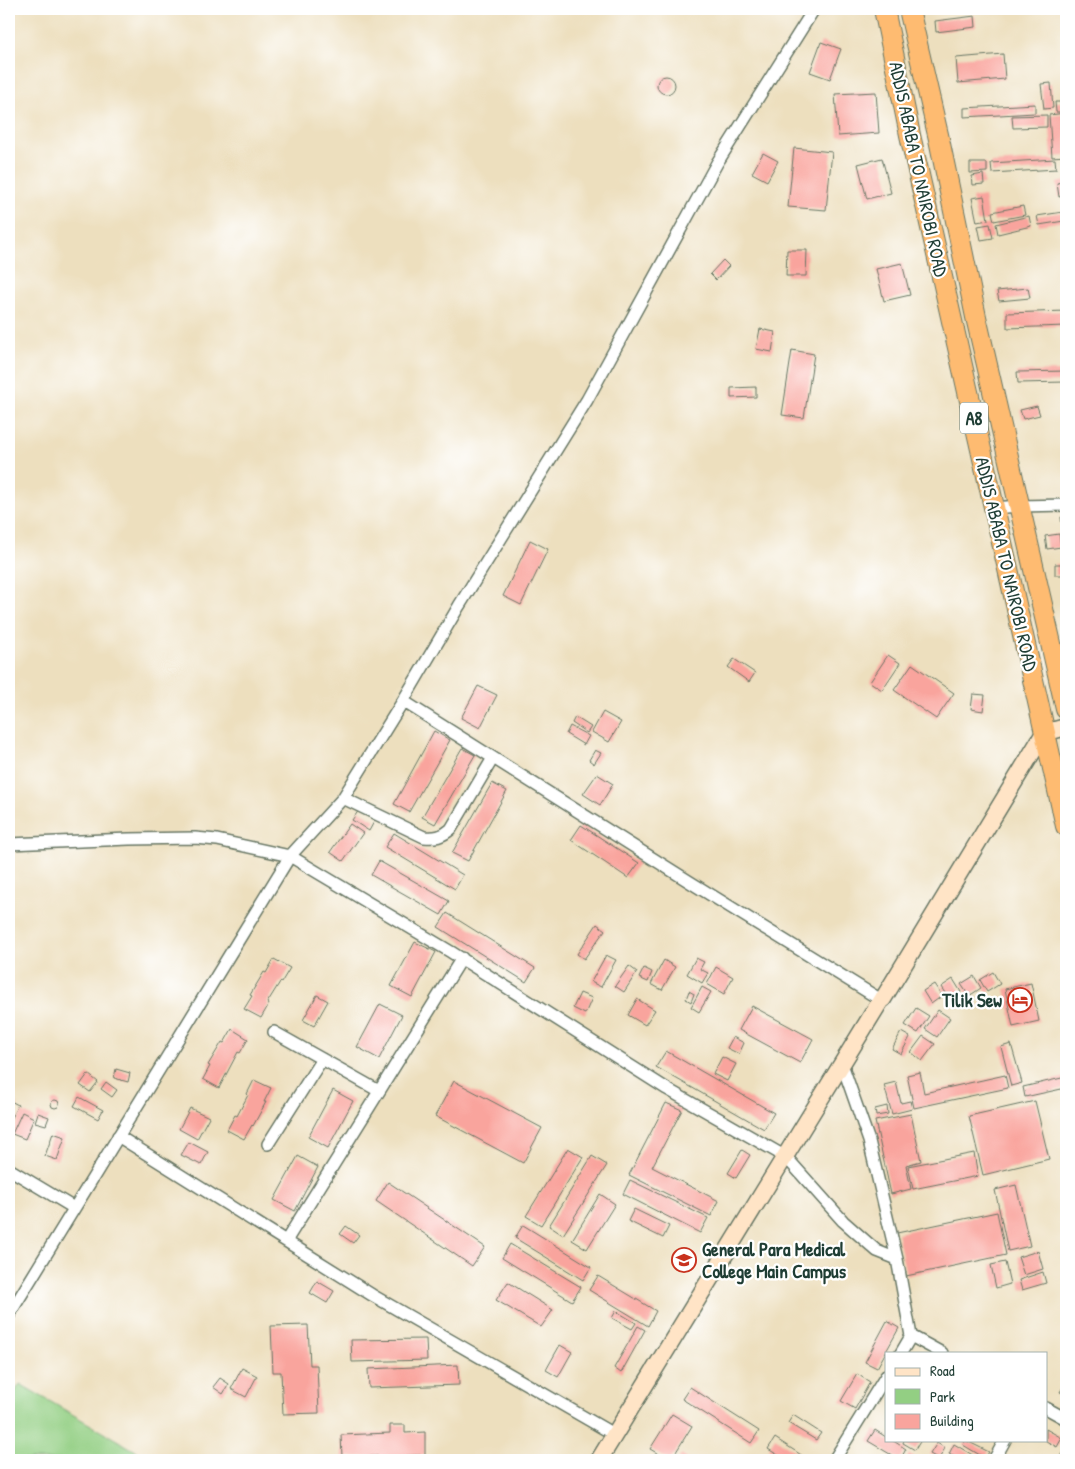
<svg xmlns="http://www.w3.org/2000/svg" width="1075" height="1469" font-family="'Patrick Hand',sans-serif">
<style>
.green{fill:#93cf83;stroke:#59865c}
.building{fill:#f9a49d}
.lines{fill:none;stroke-linecap:round;stroke-linejoin:round}
.minor-casing{stroke:#677664;stroke-width:14}
.secondary-casing{stroke:#677664;stroke-width:19}
.trunk-casing{stroke:#677664;stroke-width:22}
.minor{stroke:#fff;stroke-width:11}
.secondary{stroke:#ffe4c6;stroke-width:16}
.trunk{stroke:#febb71;stroke-width:20}
.labels{text-anchor:middle;dominant-baseline:central;stroke-width:4.5;stroke-linejoin:round;paint-order:stroke}
.shield{fill:#fff;stroke:#627771;stroke-width:1}
.shield-label{font-size:18px;font-weight:bold;fill:#1f3d34}
.street-label{font-size:19px;fill:#1f3d34;stroke:#fff}
.poi-label{font-size:19px;font-weight:bold;fill:#1f3d34;stroke:#fff;text-anchor:end}
</style>
<rect width="100%" height="100%" fill="#fff"/>
<filter id="ink" filterUnits="userSpaceOnUse"><feTurbulence type="fractalNoise" baseFrequency=".02" numOctaves="2"/><feDisplacementMap in="SourceGraphic" scale="10" xChannelSelector="R" yChannelSelector="G"/><feConvolveMatrix kernelMatrix="1 2 1 2 8 2 1 2 1" color-interpolation-filters="sRGB"/></filter>
<filter id="wash" filterUnits="userSpaceOnUse"><feTurbulence type="fractalNoise" baseFrequency=".0096" numOctaves="4" result="noise"/><feDisplacementMap in="SourceGraphic" scale="20" xChannelSelector="R" yChannelSelector="G"/><feGaussianBlur stdDeviation="1.12" result="paint"/><feColorMatrix in="noise" values="0 0 0 0 0 0 0 0 0 0 0 0 0 0 0 0 0 1.4 0 .05"/><feComposite in="paint" operator="in"/></filter>
<g filter="url(#wash)">
<rect width="100%" height="100%" fill="#eddfbe"/>
<path class="green" d="M20 1384 141 1454 138 1460H9V1401Z"/>
<g id="blocks">
<path class="building" d="M975 16 976 27 936 32 935 21Z
M821 42 841 49 830 79 810 72Z
M1003 54 1005 79 958 83 956 58Z
M657 85a9 9 0 1 1 18 0a9 9 0 1 1-18 0Z
M1051 83 1053 108 1044 109 1041 84Z
M876 92 879 133 838 136 835 94Z
M1055 102H1066V112H1056Z
M1035 104V113L964 117V108Z
M1066 113V156L1052 157 1049 115Z
M1047 115V127L1013 128 1012 116Z
M794 148 832 152 826 210 788 207Z
M763 153 778 161 767 181 752 173Z
M882 158 891 193 867 199 858 164Z
M1055 159 1056 169 992 173 991 163Z
M970 163H987V172L970 173Z
M983 174 984 184 973 185 972 176Z
M1066 181V195L1059 197 1057 183Z
M984 196 988 220 977 222 972 198Z
M1023 206 1025 215 994 221 992 212Z
M1063 212 1064 221 1039 225 1037 216Z
M1029 216 1031 226 998 234 996 224Z
M990 224 993 238 981 240 978 226Z
M787 250H807L806 276H786Z
M723 260 729 266 716 280 710 274Z
M902 263 910 295 884 301 876 269Z
M1028 288 1030 298 999 301 997 291Z
M1066 311V326L1007 328V313Z
M760 329 775 332 772 352 756 349Z
M792 350 814 354 804 418 782 415Z
M1066 371V382L1018 383 1017 372Z
M756 387V397L731 398V388Z
M1037 406 1040 415 1023 419 1020 410Z
M1061 517H1066V540H1063Z
M1059 534 1061 547 1047 549 1045 536Z
M530 540 548 549 521 605 503 596Z
M1055 564H1066V575H1055Z
M888 655 900 663 882 690 870 682Z
M734 659 755 673 749 682 728 667Z
M912 664 954 693 936 719 894 690Z
M478 686 497 695 480 728 461 718Z
M973 694 985 695 983 711 971 709Z
M603 712 621 722 609 742 592 732Z
M575 717 591 727 587 733 572 723Z
M570 726 589 736 584 745 566 734Z
M434 731 450 740 409 812 394 804Z
M462 748 475 755 435 824 422 817Z
M595 750 601 753 594 764 589 760Z
M597 774 613 784 600 805 583 794Z
M492 783 507 791 468 861 452 853Z
M359 810 375 820 369 831 352 820Z
M350 824 363 833 343 861 330 852Z
M581 825 639 863 628 878 571 840Z
M394 833 463 875 455 889 385 847Z
M379 861 449 901 441 915 371 875Z
M447 913 535 968 526 982 438 927Z
M597 924 605 930 584 959 577 954Z
M415 942 436 952 412 997 391 986Z
M606 955 616 960 601 987 591 982Z
M696 958 704 962 700 969 708 973 702 983 687 974Z
M274 959 290 968 281 983 280 982 267 1003 269 1004 261 1018 244 1009 252 996 250 995 264 972 266 973Z
M664 960 675 967 662 990 651 984Z
M629 966 637 972 624 992 615 986Z
M716 967 733 977 724 994 707 984Z
M644 968 652 972 648 982 639 978Z
M993 972 1000 984 987 992 980 980Z
M974 976 981 988 969 996 961 984Z
M953 979 961 992 949 999 941 987Z
M1031 983 1039 1021 1013 1027 1005 989Z
M934 984 942 996 931 1004 923 991Z
M702 987 711 992 699 1012 691 1007Z
M689 991 694 994 691 1002 686 999Z
M580 993 592 998 585 1014 573 1008Z
M317 995 328 1001 314 1026 303 1020Z
M637 999 655 1010 645 1025 628 1015Z
M380 1004 402 1015 379 1059 357 1047Z
M752 1006 813 1039 800 1063 739 1030Z
M916 1008 929 1016 918 1033 905 1025Z
M938 1010 950 1018 937 1037 925 1029Z
M232 1029 248 1039 240 1053 238 1052 219 1088 203 1079 210 1066 208 1065 222 1042 224 1043Z
M901 1032 910 1037 901 1054 892 1049Z
M923 1036 935 1044 922 1061 911 1052Z
M733 1037 744 1043 739 1054 727 1048Z
M1011 1044 1022 1083 1011 1086 1001 1047Z
M666 1051 774 1113 764 1129 656 1067Z
M722 1057 736 1064 727 1081 713 1074Z
M116 1069 130 1073 128 1082 114 1078Z
M920 1072 924 1093 1005 1075 1008 1088 914 1108 907 1075Z
M88 1074 98 1082 90 1092 80 1085Z
M1066 1077V1088L1025 1097 1023 1087Z
M254 1080 271 1088 264 1102H266L253 1126 252 1125 244 1139 227 1130 235 1115 237 1116 248 1095 247 1094Z
M454 1081 542 1128 523 1163 435 1116Z
M106 1082 117 1090 112 1097 101 1089Z
M896 1082 901 1103 910 1101 912 1109 892 1114 884 1085Z
M333 1090 353 1101 328 1148 308 1137Z
M79 1097 103 1110 98 1119 74 1106Z
M51 1104a4 4 0 1 1 8 0a4 4 0 1 1-8 0Z
M9 1100 18 1105 9 1121Z
M1035 1101 1049 1159 983 1175 969 1116Z
M666 1103 682 1110 652 1167 719 1201 711 1216 629 1175Z
M887 1106 888 1114 876 1116 875 1109Z
M190 1108 209 1117 197 1139 179 1129Z
M22 1112 34 1118 25 1139 12 1134Z
M38 1113 49 1117 46 1125 35 1122Z
M911 1114 921 1161 906 1165 911 1189 891 1194 875 1121Z
M53 1133 65 1137 57 1160 45 1156Z
M189 1142 208 1152 201 1165 181 1155Z
M568 1148 583 1157 541 1225 526 1216Z
M742 1150 750 1155 736 1178 728 1173Z
M974 1153 978 1176 913 1189 908 1166Z
M298 1156 318 1167 295 1211 274 1200Z
M592 1156 607 1165 563 1235 549 1226Z
M630 1180 708 1218 700 1233 623 1194Z
M388 1182 485 1247 472 1266 376 1201Z
M1016 1185 1030 1246 1008 1251 995 1190Z
M600 1194 615 1204 587 1249 572 1240Z
M634 1209 669 1226 663 1238 628 1221Z
M997 1212 1006 1255 906 1276 897 1233Z
M523 1225 591 1267 583 1280 515 1238Z
M346 1226 359 1235 353 1243 340 1234Z
M510 1244 581 1287 572 1301 502 1258Z
M1038 1251 1043 1269 1024 1275 1018 1257Z
M1005 1262 1010 1284 996 1288 991 1265Z
M1043 1272 1046 1283 1022 1290 1019 1280Z
M598 1276 656 1311 648 1326 589 1290Z
M317 1281 334 1291 327 1303 310 1293Z
M508 1282 553 1310 541 1327 496 1300Z
M616 1311 636 1323 632 1329 612 1318Z
M887 1321 899 1328 877 1368 865 1362Z
M308 1325 310 1365H317L319 1413 283 1414 281 1372H273L271 1326Z
M638 1326 645 1330 621 1373 614 1368Z
M426 1339 427 1360 352 1362 351 1340Z
M560 1345 572 1352 558 1377 546 1370Z
M458 1365 459 1385 369 1388 368 1369Z
M242 1368 257 1376 246 1397 231 1389Z
M857 1374 870 1382 855 1409 841 1401Z
M220 1378 229 1384 223 1394 213 1387Z
M1066 1382V1395L1060 1392Z
M690 1387 759 1431 751 1443 682 1399Z
M672 1414 692 1426 671 1460H669L650 1449Z
M793 1415 821 1433 816 1440 788 1423Z
M390 1425H405V1433L425 1432V1455L342 1457 341 1435 390 1433Z
M1046 1429 1062 1438 1057 1447 1046 1441Z
M875 1430 886 1437V1440H892L906 1449 900 1460 868 1441Z
M775 1438 809 1460H786L768 1449Z
M904 1440H921L915 1450 903 1443Z
M965 1440 989 1452 985 1458 963 1445Z
M937 1443 945 1448 939 1459 930 1454Z
M954 1444 976 1457 974 1460H961L949 1454Z
M1065 1450 1066 1451V1460H1059Z
M681 1455 689 1460H678Z
M909 1455 919 1460H906Z"/>
</g>
</g>
<g filter="url(#ink)">
<use href="#blocks" fill-opacity="0" stroke="#677664" stroke-width="1"/>
<g class="lines">
<defs>
<path id="minor" d="M994 508 1019 506 1066 505
M403 701 690 882 881 1000
M343 798 424 837C435 838 442 837 451 829L493 758
M9 844 129 839 195 838 217 840 290 856 451 952 667 1089 786 1157 843 1221 877 1251 897 1259
M274 1032 379 1091
M842 1064 869 1141 897 1259 911 1336 942 1353
M118 1136 372 1295 615 1435
M268 1144 322 1059
M9 1169 74 1208
M286 1241 462 958
M9 1315 290 856 343 798 403 701 459 606 587 400 717 163 814 9
M901 1353 911 1336
M1046 1408 1066 1419
M834 1460 886 1376
M994 1460 1005 1440"/>
<path id="secondary" d="M599 1460 881 1000 883 999 1044 733 1066 727"/>
<path id="trunk" d="M884 9 910 135 1066 826
M909 9 939 139 976 317 1066 709"/>
</defs>
<use href="#minor" class="minor-casing"/>
<use href="#secondary" class="secondary-casing"/>
<use href="#trunk" class="trunk-casing"/>
<use href="#minor" class="minor"/>
<use href="#secondary" class="secondary"/>
<use href="#trunk" class="trunk"/>
</g>
</g>
<defs>
<symbol id="hotel-ring" viewBox="-11 -11 22 22"><circle r="9.5" fill="#fff" stroke="#c8321e" stroke-width="1.5"/><path d="M-6-4.5h1.5V1H6V5H4.5V3h-9V5H-6ZM-4 0a1.8 1.8 0 1 1 3.6 0ZM.5 0V-2.5h3Q6-2.5 6 0Z" fill="#c8321e"/></symbol>
<symbol id="university-ring" viewBox="-11 -11 22 22"><circle r="9.5" fill="#fff" stroke="#c8321e" stroke-width="1.5"/><path d="M0-5L7-2L0 1L-7-2ZM-4 1L0 2.5L4 1V4Q0 6-4 4Z" fill="#c8321e"/></symbol>
</defs>
<g fill-rule="evenodd">
<use href="#hotel-ring" x="1006" y="986" width="28" height="28"/>
<use href="#university-ring" x="670" y="1246" width="28" height="28"/>
</g>
<g class="labels">
<rect class="shield" x="960" y="402.5" width="28" height="31" rx="4"/>
<g class="shield-label">
<text x="974" y="418">A8</text>
</g>
<g class="street-label">
<text transform="translate(919 169) rotate(78)">ADDIS ABABA TO NAIROBI ROAD</text>
<text transform="translate(1007 564) rotate(77)">ADDIS ABABA TO NAIROBI ROAD</text>
</g>
<g class="poi-label">
<text x="1002" y="1000">Tilik Sew</text>
<text x="702" y="1249" text-anchor="start">General Para Medical<tspan x="702" dy="22">College Main Campus</tspan></text>
</g>
</g>
<rect width="1075" height="1469" fill="none" stroke="#fff" stroke-width="30"/>
<rect x="885" y="1352" width="162" height="90" fill="#ffffff" stroke="#a5b1ae"/>
<rect x="895" y="1368" width="25" height="8" fill="#ffe4c6" stroke="#a5b1ae"/>
<text x="930" y="1376" font-size="15" fill="#1f3d34">Road</text>
<rect x="895" y="1389" width="25" height="15" fill="#93cf83" stroke="#a5b1ae"/>
<text x="930" y="1402" font-size="15" fill="#1f3d34">Park</text>
<rect x="895" y="1414" width="25" height="15" fill="#f9a49d" stroke="#a5b1ae"/>
<text x="930" y="1426" font-size="15" fill="#1f3d34">Building</text>
</svg>
